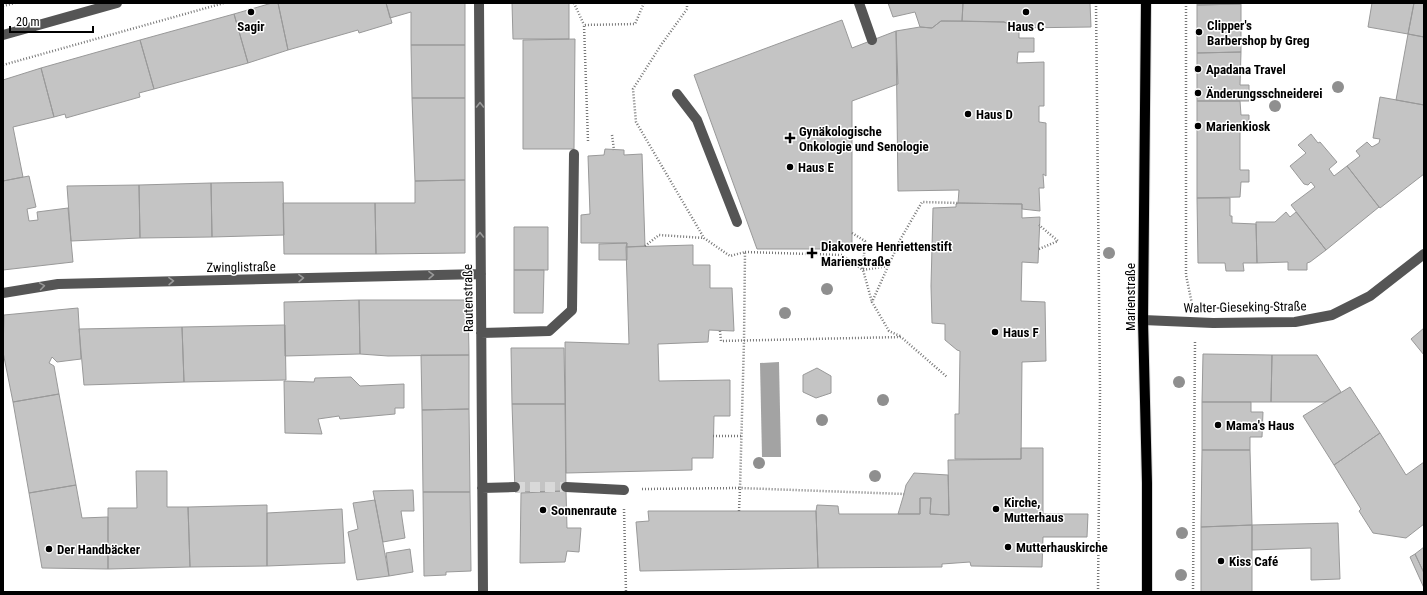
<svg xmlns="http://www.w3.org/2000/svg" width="1427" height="595" font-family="'Roboto Condensed',sans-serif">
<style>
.water{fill:#a3a3a3}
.building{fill:#c4c4c4;stroke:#999}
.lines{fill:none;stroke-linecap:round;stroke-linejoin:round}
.minor-tunnel{stroke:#d9d9d9;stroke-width:10;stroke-dasharray:10 5;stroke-linecap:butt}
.major-casing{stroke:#dbdbdb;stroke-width:12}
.path{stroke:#777;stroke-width:2.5;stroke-dasharray:1 2;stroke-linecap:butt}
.minor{stroke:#555;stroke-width:10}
.major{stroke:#000;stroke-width:10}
.tree{fill:#8f8f8f}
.oneway{stroke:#999}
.poi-dot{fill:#000;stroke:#fff;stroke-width:1.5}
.labels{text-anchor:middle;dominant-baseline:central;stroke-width:3;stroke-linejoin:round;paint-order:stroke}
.poi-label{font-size:13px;font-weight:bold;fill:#000;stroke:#fff;text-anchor:start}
.street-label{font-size:13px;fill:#000;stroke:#fff}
</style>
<rect width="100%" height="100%" fill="#fff"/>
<path class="water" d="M779 362 781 457H762L760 363Z"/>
<path class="building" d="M272 3H278L288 50 248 63 234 14Z
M278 3H386L392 23 359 33 358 30 288 50Z
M386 3H465V45H411V12L390 18Z
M512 3H569V39H513Z
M888 3H963L962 21H941L932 28 920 27 915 12 893 17Z
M963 3H1090L1091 27 1019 28 1004 22 962 21Z
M1197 3H1241V4L1197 5Z
M1372 3H1414L1408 34 1368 27Z
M1414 3H1424V37L1408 34Z
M1241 4V52L1197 53V5Z
M234 14 248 63 154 89 140 40Z
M842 20 852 48 896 31 898 84 852 101V249H757L694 75Z
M941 21 1004 22 1019 28V38H1034V52H1018L1017 63 1044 62V106H1039V122L1046 123V176L1043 174 1044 188H1039L1040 211 1022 209V204L958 203 959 190 898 191 896 31 920 27 932 28Z
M1408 34 1424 37V105L1396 100Z
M575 39 574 149H523V40Z
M140 40 154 89 139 93 140 97 66 118 65 114 54 117 41 68Z
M411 45H465V98H412Z
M1241 52 1240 85H1249V101H1197V53Z
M41 68 54 117 13 127 23 177 3 181V80Z
M1380 97 1424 105V174L1380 208 1347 166 1360 156 1356 151 1367 142 1372 147 1379 143 1380 139 1373 138Z
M412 98H465V180L415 181Z
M1197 101H1240L1241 115H1249V128H1240V170H1249V182H1241L1240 197 1197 198Z
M1311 134 1318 143 1320 142 1337 162 1329 169 1334 176 1347 166 1379 207 1326 250 1291 205 1315 187 1311 182 1308 185 1304 184 1290 166 1306 153 1298 145Z
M605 149 624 150V155L642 154 645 246 626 247 627 243H581V215L590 214 588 156 604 155Z
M29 176 36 207 27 209 29 221 38 220 37 212 68 208 73 262 3 270V181Z
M465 180V253L376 254 375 203H415V181Z
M283 182 284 235 212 237 211 183Z
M211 183 212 237 140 238 139 185Z
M139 185 140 238 71 241 67 186Z
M1197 198H1230V216H1232V223L1256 224 1257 263H1243L1244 271H1226L1225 263H1198Z
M283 203H375L376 254H284Z
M958 203 1022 204V218L1040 217 1038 263 1022 262 1021 301 1045 302 1046 361 1022 362 1021 459H955V414H959L960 351 957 350 945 340V324L932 323 931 286 933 208 956 207V204Z
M1286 212 1290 217 1296 212 1326 250 1310 262 1307 263V270H1288V262L1257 263 1256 222H1275Z
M514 227H548V270H514Z
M627 243V260H599V244Z
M693 245V265H710V288H732L734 331 709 330 708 342 658 344 659 381 730 380V416H714L713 458H692V470L566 473 565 342 629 344 626 247Z
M514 270H544L543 313H514Z
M359 300 360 354 285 356 284 302Z
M359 300H468L469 355 388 356 360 354Z
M78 308 81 359 57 362 52 357 49 363 54 366 59 394 13 402 3 352 4 315Z
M285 325 286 380 184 382 182 327Z
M182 327 184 382 84 385 79 329Z
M1424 328V355L1411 339Z
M511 348H564L565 404H512Z
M1203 354 1272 355 1271 402H1202Z
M421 355H469V409L422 410Z
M1272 355H1317L1341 392 1325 402H1271Z
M817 368 831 376V393L816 398 803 392V375Z
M351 377 360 386 404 384V408H395V414L340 419 339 416 318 419 322 434 285 433 284 381 314 382 315 378Z
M1350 387 1380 433 1334 465 1303 416Z
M59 394 76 485 29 493 13 402Z
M1202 402H1251V412H1263L1262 437H1250V450H1202Z
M512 404H565L566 491 515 492Z
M469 409 470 492H423L422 410Z
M1380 433 1406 475 1424 462V524L1406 538 1373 533 1359 511 1361 509 1334 465Z
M1021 448H1043V514H1088L1087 537H1043L1042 567 971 566 970 562 942 564V567L818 568 816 511 817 505 838 506 839 514H920V498H931L930 514 949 515 948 460 1021 459Z
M1202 450H1250L1252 525 1201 527Z
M136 471H167V507H188L190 567 108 569V508H137Z
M914 473 948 475 949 515 930 514 931 498H920V514H898L904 494 906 485Z
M76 485 82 518 108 517V569L42 568 29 493Z
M413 490 414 511H401L405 538 383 542 373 491Z
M566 491 567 528H581L579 552 567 551 565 562 520 563 521 493Z
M423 492H470L471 571 446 572V575L424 576Z
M375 500 389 576 357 580 348 532 358 529 353 503Z
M267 505V566L190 567 188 507Z
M342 509 345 563 267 566V513Z
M648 511H816L818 568 640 571 636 522 649 521Z
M1338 523 1340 579 1311 580V548L1252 550V525Z
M1252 525V592H1201V527Z
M1424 547V573L1415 554Z
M410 549 413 572 389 576 386 553Z
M1415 554 1424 573V588L1410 557Z"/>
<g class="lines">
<path class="minor-tunnel" d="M515 487H566"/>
<defs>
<path id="major" d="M1146 3 1143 320 1147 483V592"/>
</defs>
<use href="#major" class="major-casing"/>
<path class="path" d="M574 3 584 25
M687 3V9L661 45 633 89 636 122 704 238 730 256 745 252 744 341 740 488 904 494
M1096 3 1100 391 1098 592
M1186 3V275L1192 304
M3 6 15 3
M3 65 224 3
M612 135 614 150
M588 141 584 25 635 24 644 3
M852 233 865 241 863 270 872 302
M645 246 659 235 704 238
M1039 249 1058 241 1039 225
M745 252 842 255 863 270 888 266
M720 331 721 341 901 337 947 377
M900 336 889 331 872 302 900 240 922 202 958 203
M713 436H741
M642 489 740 488 739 511
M624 509 626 592
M1193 592 1195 341"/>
<path class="minor" d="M479 3 483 592
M859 3 872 40
M3 35 117 3
M677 94 697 120 737 222
M3 293 58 284 481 274
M1143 320 1213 323 1295 322 1332 315 1370 296 1424 254
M481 333 549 331 572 310 574 154
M566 487 624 490
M482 488 515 487"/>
<use href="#major" class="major"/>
</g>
<g class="tree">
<circle cx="1338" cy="87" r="6"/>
<circle cx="1275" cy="106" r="6"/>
<circle cx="1109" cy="253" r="6"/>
<circle cx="827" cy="289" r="6"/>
<circle cx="785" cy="313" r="6"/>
<circle cx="1179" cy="382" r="6"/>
<circle cx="883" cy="400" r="6"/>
<circle cx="822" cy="420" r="6"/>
<circle cx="759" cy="463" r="6"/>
<circle cx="875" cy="476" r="6"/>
<circle cx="1182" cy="533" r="6"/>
<circle cx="1181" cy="575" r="6"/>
</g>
<defs><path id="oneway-chevron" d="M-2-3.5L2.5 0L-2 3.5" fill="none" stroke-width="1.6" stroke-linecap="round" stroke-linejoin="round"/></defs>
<g class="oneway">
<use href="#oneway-chevron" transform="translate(480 105) rotate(-90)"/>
<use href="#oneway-chevron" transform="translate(480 235) rotate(-90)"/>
<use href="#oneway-chevron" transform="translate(431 275) rotate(-1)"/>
<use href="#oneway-chevron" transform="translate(301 278) rotate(-1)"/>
<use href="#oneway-chevron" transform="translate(171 281) rotate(-1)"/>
<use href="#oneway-chevron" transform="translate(42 286) rotate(-9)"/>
</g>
<g class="poi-dot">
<circle cx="251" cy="12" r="4"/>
<circle cx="1026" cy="12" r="4"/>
<circle cx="1199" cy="32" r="4"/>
<circle cx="1198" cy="69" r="4"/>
<circle cx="1198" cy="93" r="4"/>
<circle cx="968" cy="114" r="4"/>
<circle cx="1198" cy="126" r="4"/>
<path d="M788 132h4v4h4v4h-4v4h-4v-4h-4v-4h4z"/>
<circle cx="790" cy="167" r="4"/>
<path d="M810 247h4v4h4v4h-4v4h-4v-4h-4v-4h4z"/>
<circle cx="995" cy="332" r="4"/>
<circle cx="1218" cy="425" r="4"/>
<circle cx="996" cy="509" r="4"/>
<circle cx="543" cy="510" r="4"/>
<circle cx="1008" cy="547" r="4"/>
<circle cx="49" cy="549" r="4"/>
<circle cx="1221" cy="561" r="4"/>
</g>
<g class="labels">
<g class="poi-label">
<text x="1207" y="25">Clipper's<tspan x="1207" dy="15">Barbershop by Greg</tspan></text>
<text x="251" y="26" text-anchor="middle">Sagir</text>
<text x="1026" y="26" text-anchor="middle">Haus C</text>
<text x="1206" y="69">Apadana Travel</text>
<text x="1206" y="93">Änderungsschneiderei</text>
<text x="976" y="114">Haus D</text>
<text x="1206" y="126">Marienkiosk</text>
<text x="799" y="131">Gynäkologische<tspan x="799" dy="15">Onkologie und Senologie</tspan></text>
<text x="798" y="167">Haus E</text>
<text x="821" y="246">Diakovere Henriettenstift<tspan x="821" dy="15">Marienstraße</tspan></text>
<text x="1003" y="332">Haus F</text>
<text x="1226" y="425">Mama's Haus</text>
<text x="1004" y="502">Kirche,<tspan x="1004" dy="15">Mutterhaus</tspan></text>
<text x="551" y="510">Sonnenraute</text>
<text x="1016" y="547">Mutterhauskirche</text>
<text x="57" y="549">Der Handbäcker</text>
<text x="1229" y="561">Kiss Café</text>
</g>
<g class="street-label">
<text transform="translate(241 267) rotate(-1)">Zwinglistraße</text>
<text transform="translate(1130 297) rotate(-90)">Marienstraße</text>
<text transform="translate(468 298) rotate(-91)">Rautenstraße</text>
<text transform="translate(1245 307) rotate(-1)">Walter-Gieseking-Straße</text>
</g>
</g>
<rect width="1427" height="595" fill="none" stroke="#000000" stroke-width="8"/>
<path d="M10 26v6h83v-6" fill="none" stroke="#000000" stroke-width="2"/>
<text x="16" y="26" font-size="12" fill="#000000" stroke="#ffffff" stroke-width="3" paint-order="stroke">20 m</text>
</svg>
